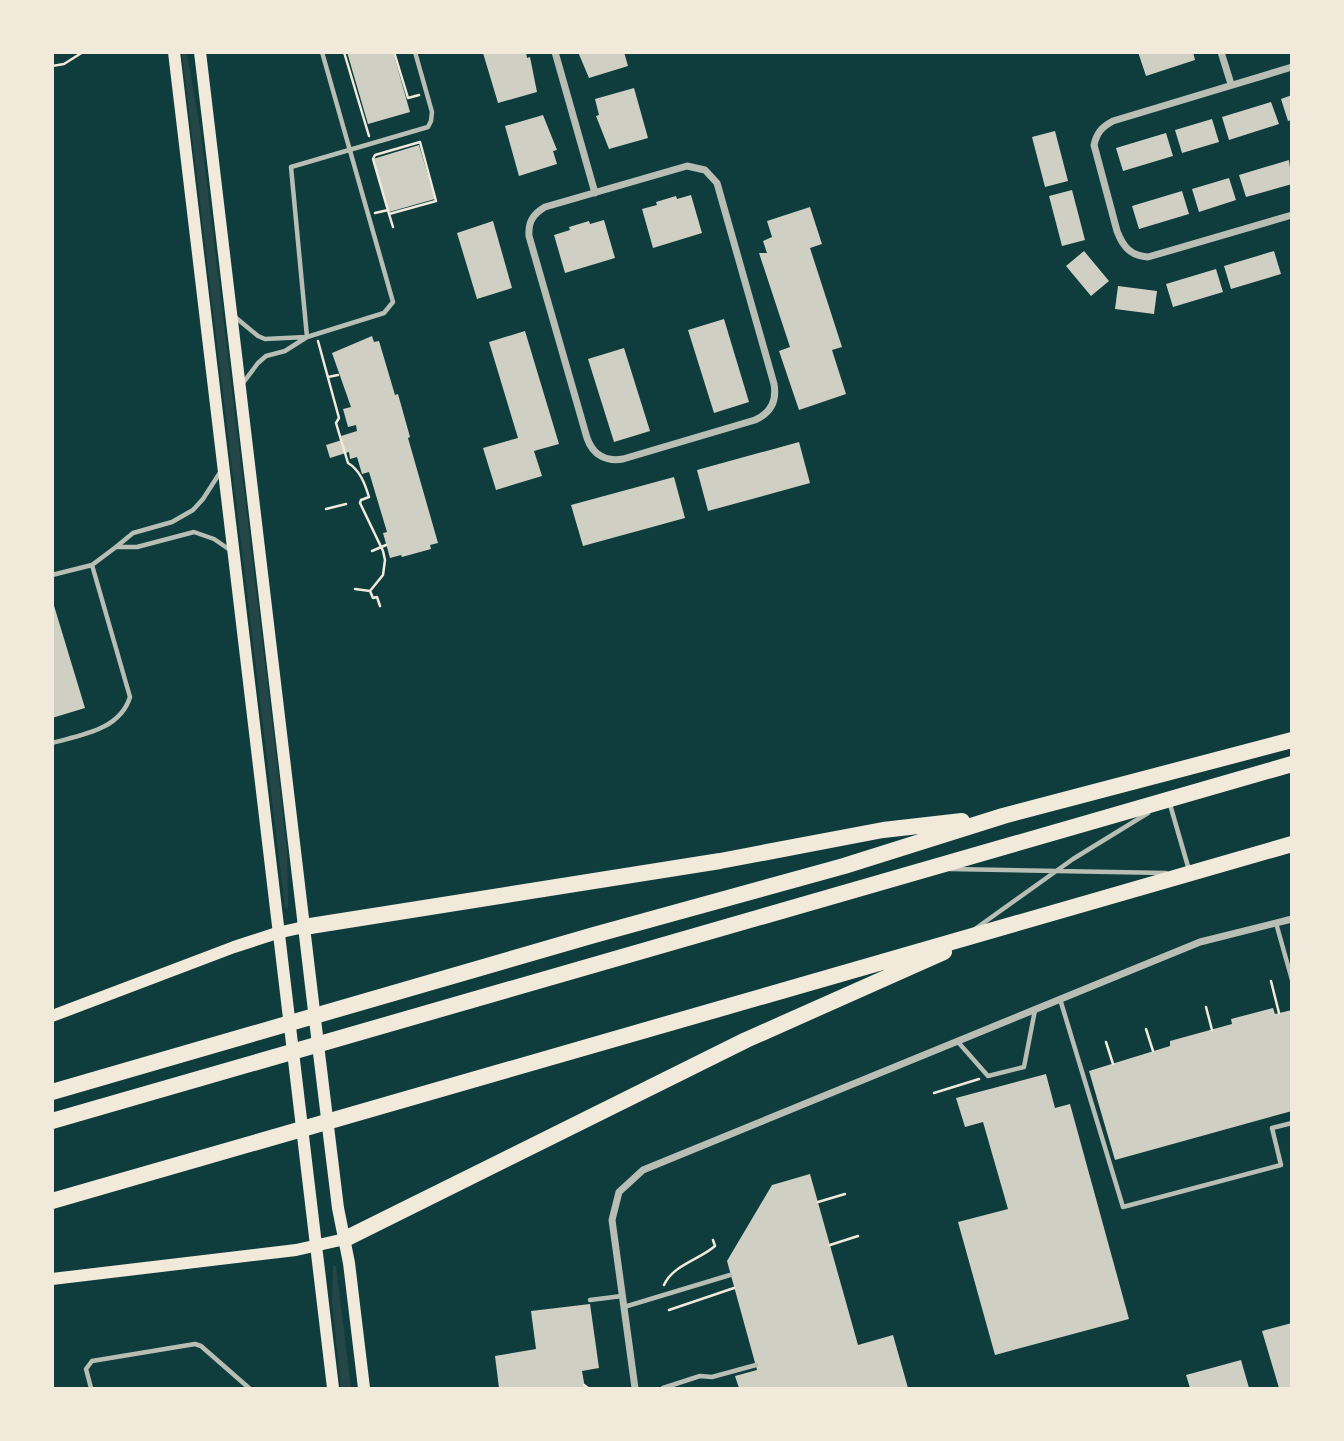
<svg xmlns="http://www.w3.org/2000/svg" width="1344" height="1441" font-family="'Crimson Pro',serif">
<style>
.green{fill:#244646}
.building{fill:#cfcfc3}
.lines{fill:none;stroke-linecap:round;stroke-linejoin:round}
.path{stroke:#f1e9da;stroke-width:2.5}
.service{stroke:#b8beb3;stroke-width:4.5}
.minor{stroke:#b8beb3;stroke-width:7}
.primary{stroke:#f1e9da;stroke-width:12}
.motorway{stroke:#f1e9da;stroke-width:16}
</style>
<rect width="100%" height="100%" fill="#0f3d3e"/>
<path class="green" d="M182 53H187L201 134 277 763 287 850 288 908H285Z
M333 1266H336L351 1388H341L332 1304Z"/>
<path class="building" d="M347 52H393L410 112 368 124Z
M526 52 527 58 530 57 537 92 498 103 483 53Z
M578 52H624L628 66 589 78Z
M1138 52H1193L1195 60 1146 76Z
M634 88 648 138 609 149 596 116 599 115 595 99Z
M1292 95V120L1288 121 1281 99Z
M1271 102 1279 124 1229 140 1222 117Z
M543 115 557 150 553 151 557 164 519 176 505 126Z
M1212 119 1219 142 1182 153 1175 130Z
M1055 131 1068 181 1045 187 1032 137Z
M1166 133 1173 156 1123 171 1116 148Z
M419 145 435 199 389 212 373 159Z
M1289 160 1292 184 1246 197 1239 175Z
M1229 178 1236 200 1199 212 1192 189Z
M1072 190 1085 240 1062 246 1049 196Z
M1182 191 1189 214 1139 229 1132 206Z
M691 195 702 233 653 248 642 209 657 205 656 202 676 196 677 199Z
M810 207 822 244 810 248 842 347 832 350 846 394 799 410 779 351 790 347 759 253H767L763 241 772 237 767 221Z
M604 220 615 258 565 273 554 235 570 230 569 227 589 221 590 224Z
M493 221 512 288 477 299 457 233Z
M1084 251 1109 281 1091 296 1066 266Z
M1274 251 1281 274 1231 289 1224 266Z
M1216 269 1223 292 1173 307 1166 284Z
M1118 286 1157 291 1154 314 1115 309Z
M724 319 749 402 714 413 688 330Z
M525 331 559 444 534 451 542 476 496 490 483 448 518 438 489 342Z
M372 336 374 342 379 341 395 395 398 394 410 437 408 438 438 543 430 545 431 549 402 557 401 555 390 558 383 533 387 532 369 472 362 474 357 457 350 459 349 452 330 458 326 445 342 440 341 436 357 431 356 425 348 427 343 409 351 407 332 353Z
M624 348 650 431 614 442 588 359Z
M799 442 810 483 708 511 697 470Z
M674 477 685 518 583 546 571 505Z
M52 599 85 708 52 718Z
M1273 1008 1275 1014 1292 1010V1111L1115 1160 1089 1071 1170 1046V1041L1232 1024 1231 1019Z
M1046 1074 1055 1108 1070 1104 1129 1319 995 1355 958 1222 1008 1209 983 1122 965 1127 956 1098Z
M810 1174 858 1345 893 1335 908 1388H739L735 1376 757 1370 727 1261 772 1185Z
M590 1304 599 1368 582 1371 585 1388H499L495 1356 536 1349 531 1311Z
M1292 1323V1388H1279L1262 1331Z
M1241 1360 1249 1388H1190L1186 1375Z"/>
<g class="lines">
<path class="path" d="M344 52 369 136
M394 52 408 98 419 95
M52 66 64 64 83 52
M375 213 388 210
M389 214 373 159 375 155 420 142 436 201 389 214 393 227
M318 341 339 418 336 423 348 463C360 470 365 484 369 497L361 500 360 503 383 551 385 560 383 575 370 591 373 598 377 597 380 606
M328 377 338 375
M326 509 346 504
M372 551 386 545
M355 589 370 591
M1271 981 1279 1013
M1206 1007 1212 1030
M1146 1029 1153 1051
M1106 1042 1113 1064
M934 1093 979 1079
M818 1202 845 1194
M830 1245 858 1236
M664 1285C673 1265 699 1260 715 1246L713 1240
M669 1310 734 1288
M584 1385 588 1388"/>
<path class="service" d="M235 317 258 336 265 339 306 337
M307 337 291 167 428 127 431 121 432 112 415 52
M243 383 258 363 266 356 285 351 307 337 384 313 393 302 322 52
M221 471 203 499 193 510 172 522 133 533 116 547H137L194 532 214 539 230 550
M92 565 116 547
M52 575 92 565 130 697C120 730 81 735 52 743
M1169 801 1189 870
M950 869 1166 873
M1276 923 1292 980
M975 929 1073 859 1148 813
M1060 999 1123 1207 1281 1165 1272 1128 1292 1123
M958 1042 988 1076 1024 1067 1035 1010
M590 1300 622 1296
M624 1307 730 1275
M91 1388 86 1369 92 1361 195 1344 201 1346 249 1388
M663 1388 700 1376 712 1377 756 1365"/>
<path class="minor" d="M555 52 595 193
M1221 52 1231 84
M1292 67 1113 121C1102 127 1097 132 1094 145L1117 231C1123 247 1131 256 1148 257L1292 215
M687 166 705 170 717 183 774 384C777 401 771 413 755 420L623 459C606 462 593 455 587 438L529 236C528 222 533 214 545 207Z
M635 1388 612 1220 619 1192 643 1170 1200 942 1292 919"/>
<path class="primary" d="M174 52 333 1388
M200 52 319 1053 338 1208 349 1263 364 1388
M52 1016 234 947 277 933 304 927
M52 1279 296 1250 345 1239"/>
<path class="motorway" d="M304 927 720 861 883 830 962 821
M52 1092 594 935 844 866 1003 816 1292 740
M52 1121 1292 764
M52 1201 1292 844
M345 1239 746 1040 944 952"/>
</g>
<rect width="1344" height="1441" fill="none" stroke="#f1e9da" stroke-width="108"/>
</svg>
